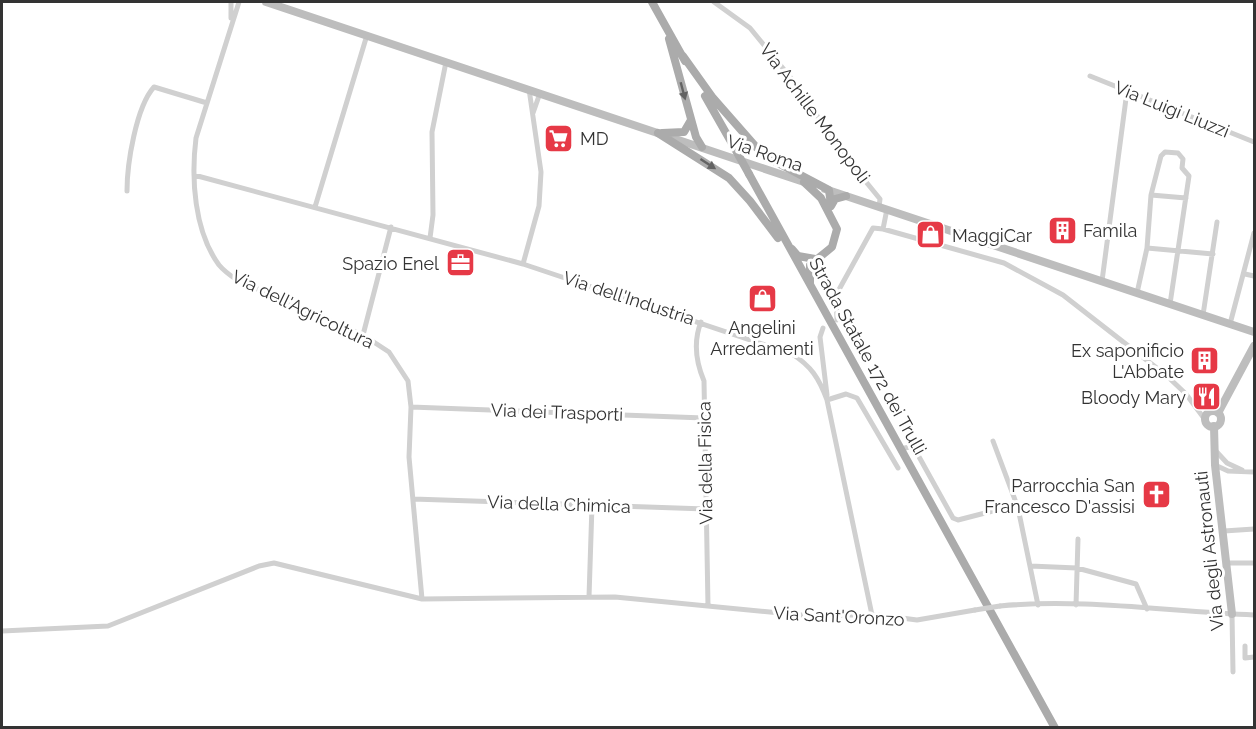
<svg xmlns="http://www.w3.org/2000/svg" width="1256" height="729" font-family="Raleway,sans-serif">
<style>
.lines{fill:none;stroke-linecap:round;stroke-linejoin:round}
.street{stroke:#d0d0d0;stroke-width:5}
.secondary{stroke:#bdbdbd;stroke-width:8}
.primary{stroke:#ababab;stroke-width:8}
.street-bridge{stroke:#d0d0d0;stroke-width:5}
.primary-bridge{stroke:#ababab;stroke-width:8}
.oneway{fill:#636363}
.labels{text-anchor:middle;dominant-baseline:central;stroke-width:6;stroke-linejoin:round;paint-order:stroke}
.street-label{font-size:18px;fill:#333;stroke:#fff}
.poi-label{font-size:18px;fill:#333;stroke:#fff;text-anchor:end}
</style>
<rect width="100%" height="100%" fill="#fff"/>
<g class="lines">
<path class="street" d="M231 2V18
M239 2 196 138C191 178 194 231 219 265 224 271 231 276 237 280L363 335 389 352 408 381 411 407 409 457 422 599
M714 2 750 28 804 94 831 139 880 199 879 207
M1090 76 1254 142
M533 113 540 93
M194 175 523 264 792 354C811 366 819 378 827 400L872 615
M127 191C127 164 136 107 154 87L207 103
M1151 195 1186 198
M315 207 367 35
M883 229 1004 263 1063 295 1167 376 1186 394 1206 421
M430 238 433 215 432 132 446 62
M1147 248 1213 254
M523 264 539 206 541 172 529 89
M1245 274 1254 276
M1102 281 1127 91
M1137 293 1147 248 1151 195 1161 156 1165 152 1178 153 1183 159 1182 168 1189 176 1170 304
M1203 315 1217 222
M837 320 836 295 873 228 883 229 887 209
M701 322C693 342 696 362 704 381L708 606
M1230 324 1254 233
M823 328 820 337 827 395
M363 335 391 227
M827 400 846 394 857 398 898 468
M1193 402 1212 411
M411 407 704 418
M993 441 1018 508 1038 605
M901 449 913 446 953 518 958 520 1012 506 1018 508
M1214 449 1227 463 1242 470
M1215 465 1228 471 1254 472
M413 499 706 509
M1224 531 1254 529
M1227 563H1254
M1030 566 1077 568 1136 584 1147 609
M589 597 592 505
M1076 605 1078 539
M1000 606C1084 598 1170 612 1254 615
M1232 614 1233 672
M2 631 108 626 259 566 274 563 422 599 615 597 801 615H879L917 620 975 610
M1245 646V658L1254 657"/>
<path class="secondary" d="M266 2 807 183
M825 189 1254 332
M1205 419a8 8 0 1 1 16 0a8 8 0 1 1-16 0Z
M1218 413 1254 346
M1214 426 1215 465 1232 614"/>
<path class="primary" d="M652 2 685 61
M669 39 696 137 702 147
M683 56 713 98 756 147 774 161 829 190 831 205
M705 96 734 147
M658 133 729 178 750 201 778 238
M662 133 684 132 691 120
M749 174 1055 728
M804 182 821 198 837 229 832 247 810 265V283
M831 206 835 199 846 196
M792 249 798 256 815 259"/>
<path class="street-bridge" d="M975 610 1000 606"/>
<path class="primary-bridge" d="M734 147 749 174"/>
</g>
<defs><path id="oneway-solid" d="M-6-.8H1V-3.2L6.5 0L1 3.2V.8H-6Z" transform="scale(1.5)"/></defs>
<g class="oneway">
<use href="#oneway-solid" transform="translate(683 91) rotate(75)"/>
<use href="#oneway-solid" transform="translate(708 164) rotate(33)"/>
</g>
<defs>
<symbol id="supermarket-square" viewBox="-11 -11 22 22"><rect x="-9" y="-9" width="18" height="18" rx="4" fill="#e63946" stroke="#fff"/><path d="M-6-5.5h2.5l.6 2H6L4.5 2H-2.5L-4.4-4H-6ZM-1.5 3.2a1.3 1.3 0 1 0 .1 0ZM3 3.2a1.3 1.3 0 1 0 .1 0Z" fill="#fff"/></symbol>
<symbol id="building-square" viewBox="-11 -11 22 22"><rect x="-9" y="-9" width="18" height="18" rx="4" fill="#e63946" stroke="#fff"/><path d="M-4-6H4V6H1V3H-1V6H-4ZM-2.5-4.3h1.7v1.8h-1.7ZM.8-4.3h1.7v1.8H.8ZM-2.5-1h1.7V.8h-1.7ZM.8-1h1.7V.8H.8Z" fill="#fff"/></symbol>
<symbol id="shop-square" viewBox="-11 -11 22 22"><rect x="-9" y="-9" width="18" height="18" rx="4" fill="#e63946" stroke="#fff"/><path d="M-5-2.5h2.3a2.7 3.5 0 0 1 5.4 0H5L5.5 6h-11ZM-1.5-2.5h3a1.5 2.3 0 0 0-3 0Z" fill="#fff"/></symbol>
<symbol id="office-square" viewBox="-11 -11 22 22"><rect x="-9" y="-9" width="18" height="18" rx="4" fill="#e63946" stroke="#fff"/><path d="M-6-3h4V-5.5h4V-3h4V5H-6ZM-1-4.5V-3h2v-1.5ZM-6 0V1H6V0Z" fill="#fff"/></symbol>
<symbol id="restaurant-square" viewBox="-11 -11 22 22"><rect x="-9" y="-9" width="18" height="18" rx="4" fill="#e63946" stroke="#fff"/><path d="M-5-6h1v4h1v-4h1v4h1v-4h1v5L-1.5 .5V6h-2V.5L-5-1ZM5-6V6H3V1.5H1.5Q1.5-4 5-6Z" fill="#fff"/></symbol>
<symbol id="church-square" viewBox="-11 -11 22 22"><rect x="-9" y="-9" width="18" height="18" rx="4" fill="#e63946" stroke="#fff"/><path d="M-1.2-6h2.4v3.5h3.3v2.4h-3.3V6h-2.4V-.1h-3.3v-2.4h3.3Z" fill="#fff"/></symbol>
</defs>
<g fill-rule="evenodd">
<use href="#supermarket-square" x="542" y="122" width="33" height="33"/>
<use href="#building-square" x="1046" y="214" width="33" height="33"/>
<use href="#shop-square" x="914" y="218" width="33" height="33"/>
<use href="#office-square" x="444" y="246" width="33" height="33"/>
<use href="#shop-square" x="746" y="282" width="33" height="33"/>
<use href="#building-square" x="1188" y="344" width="33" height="33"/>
<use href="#restaurant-square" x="1190" y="380" width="33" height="33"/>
<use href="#church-square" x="1140" y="478" width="33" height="33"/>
</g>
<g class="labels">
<g class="street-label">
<text transform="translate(1172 109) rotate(22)">Via Luigi Liuzzi</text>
<text transform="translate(815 113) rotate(53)">Via Achille Monopoli</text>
<text transform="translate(765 153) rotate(19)">Via Roma</text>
<text transform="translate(629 298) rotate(18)">Via dell'Industria</text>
<text transform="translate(303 309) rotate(26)">Via dell'Agricoltura</text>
<text transform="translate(868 356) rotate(61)">Strada Statale 172 dei Trulli</text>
<text transform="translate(557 412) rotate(2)">Via dei Trasporti</text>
<text transform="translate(705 463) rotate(-91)">Via della Fisica</text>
<text transform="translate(559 504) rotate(2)">Via della Chimica</text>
<text transform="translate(1209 551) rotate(-96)">Via degli Astronauti</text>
<text transform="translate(839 616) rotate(3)">Via Sant'Oronzo</text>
</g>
<g class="poi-label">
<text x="580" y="138" text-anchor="start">MD</text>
<text x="1083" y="230" text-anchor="start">Famila</text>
<text x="952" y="235" text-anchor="start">MaggiCar</text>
<text x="439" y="263">Spazio Enel</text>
<text x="762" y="327" text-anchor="middle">Angelini<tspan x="762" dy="21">Arredamenti</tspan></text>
<text x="1184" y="350">Ex saponificio<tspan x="1184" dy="21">L'Abbate</tspan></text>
<text x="1186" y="397">Bloody Mary</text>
<text x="1135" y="485">Parrocchia San<tspan x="1135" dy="21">Francesco D'assisi</tspan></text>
</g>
</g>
<rect width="1256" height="729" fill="none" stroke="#333333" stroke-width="6"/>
</svg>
